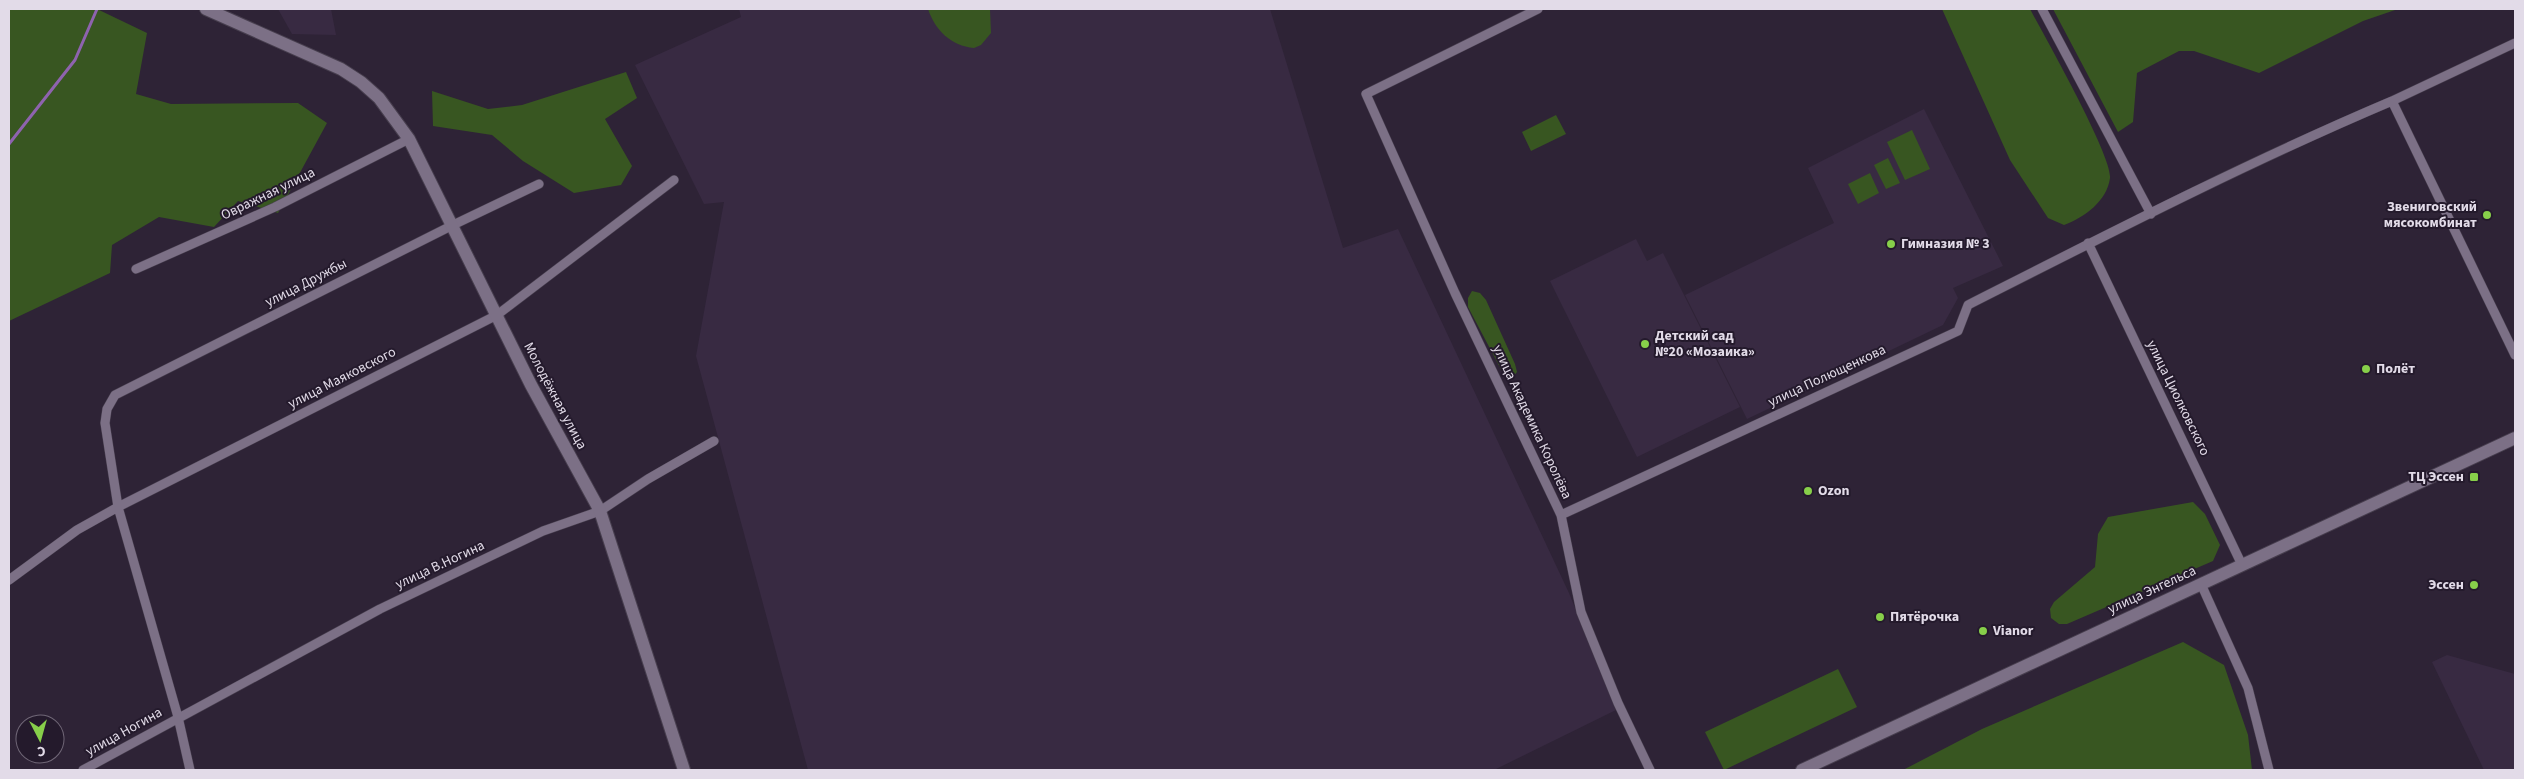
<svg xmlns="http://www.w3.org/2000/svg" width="2524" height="779" font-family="'Source Sans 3',sans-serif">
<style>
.built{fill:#382a42}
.green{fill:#385621}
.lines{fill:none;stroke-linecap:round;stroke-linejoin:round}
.stream{stroke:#8e63ae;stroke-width:3}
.street-casing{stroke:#473e4e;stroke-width:10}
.secondary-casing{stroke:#473e4e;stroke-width:14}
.street{stroke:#7c7086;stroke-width:9}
.secondary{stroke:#7c7086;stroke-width:12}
.poi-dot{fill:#87cf4a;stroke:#241a2c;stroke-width:2}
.labels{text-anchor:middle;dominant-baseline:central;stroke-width:4;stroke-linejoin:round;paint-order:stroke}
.street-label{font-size:14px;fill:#e2dbe8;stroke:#241a2c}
.poi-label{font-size:14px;font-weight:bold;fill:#e2dbe8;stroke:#241a2c;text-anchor:start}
</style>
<rect width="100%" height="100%" fill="#2e2336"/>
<path class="built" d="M278 9H331L336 35 292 34Z
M739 9H1270L1343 248 1398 229 1569 593 1616 710 1494 770H808L696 356 724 202 704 204 635 65 741 17Z
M1924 109 2003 266 1953 288 1958 298 1943 325 1747 419 1685 295 1834 223 1808 168Z
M1636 239 1647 261 1663 253 1740 407 1637 457 1550 281Z
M2447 655 2515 674V770H2484L2432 662Z"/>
<path class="green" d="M9 9H97L147 33 136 94 171 104 298 103 327 123 278 213 238 201 214 227 159 217 112 245 110 273 9 321Z
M928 9H990L991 33 981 45 974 48C951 46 935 30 928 9Z
M1942 9H2030C2044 35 2113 157 2110 178 2107 201 2085 217 2064 225L2048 218 2010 160Z
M2053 9H2398L2363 21 2259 73 2194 51H2179L2137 73 2133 122 2118 132Z
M626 72 637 98 605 119 632 166 621 185 574 193 523 161 492 135 433 126 432 91 488 109 522 105Z
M1556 115 1566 134 1531 151 1522 132Z
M1912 130 1930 169 1905 180 1887 142Z
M1888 158 1900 183 1886 189 1874 165Z
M1870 173 1879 193 1858 204 1848 184Z
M1472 291 1480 293 1486 300 1515 364 1517 372 1512 378 1504 375 1468 307V298Z
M2193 502 2205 514 2220 545 2213 561 2067 624H2059L2051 618 2050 609 2054 602 2095 567 2098 534 2108 517Z
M2183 642 2224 665 2248 735 2252 770H1903L1982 729Z
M1838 669 1857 707 1724 770 1705 732Z"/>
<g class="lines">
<path class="stream" d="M9 144 75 60 97 9"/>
<defs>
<path id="street" d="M1538 9 1366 94 1455 293 1561 515 1581 612 1618 703 1650 770
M2042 9 2151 214
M2392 101 2515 43
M2088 243 2242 565
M136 269 275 207 409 139
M1561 515 1958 331 1968 305C2108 234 2248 162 2392 101L2515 355
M9 580 77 530 118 507 497 315 674 180
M2201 584 2248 688 2269 770
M83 770 380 609 543 531 600 511 648 479 714 441
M190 770 178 717 118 507 105 423 107 409 115 395 453 225 539 184"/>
<path id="secondary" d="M206 9 341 69 361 82 379 98 409 139 531 385 600 511 684 770
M1802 770 2515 438"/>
</defs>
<use href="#street" class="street-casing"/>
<use href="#secondary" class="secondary-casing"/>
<use href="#street" class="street"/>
<use href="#secondary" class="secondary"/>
</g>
<g class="poi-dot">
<circle cx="2487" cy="215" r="5"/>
<circle cx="1891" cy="244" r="5"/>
<circle cx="1645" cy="344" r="5"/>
<circle cx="2366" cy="369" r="5"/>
<rect x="2469" y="472" width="10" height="10" rx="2.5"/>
<circle cx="1808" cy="491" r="5"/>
<circle cx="2474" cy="585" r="5"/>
<circle cx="1880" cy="617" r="5"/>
<circle cx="1983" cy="631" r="5"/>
</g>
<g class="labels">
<g class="street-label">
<text transform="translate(268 194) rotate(-26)">Овражная улица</text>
<text transform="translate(306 283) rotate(-27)">улица Дружбы</text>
<text transform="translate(1827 376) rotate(-25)">улица Полющенкова</text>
<text transform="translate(342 378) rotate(-27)">улица Маяковского</text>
<text transform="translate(555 396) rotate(62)">Молодёжная улица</text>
<text transform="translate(2178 398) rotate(64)">улица Циолковского</text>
<text transform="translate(1532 422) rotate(65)">улица Академика Королёва</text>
<text transform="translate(440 565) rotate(-25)">улица В.Ногина</text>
<text transform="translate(2152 590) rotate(-25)">улица Энгельса</text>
<text transform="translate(124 732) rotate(-29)">улица Ногина</text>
</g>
<g class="poi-label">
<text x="2477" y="207" text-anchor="end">Звениговский<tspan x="2477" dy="16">мясокомбинат</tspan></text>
<text x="1901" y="244">Гимназия № 3</text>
<text x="1655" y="336">Детский сад<tspan x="1655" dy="16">№20 «Мозаика»</tspan></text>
<text x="2376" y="369">Полёт</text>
<text x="2464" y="477" text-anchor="end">ТЦ Эссен</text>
<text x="1818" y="491">Ozon</text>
<text x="2464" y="585" text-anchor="end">Эссен</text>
<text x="1890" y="617">Пятёрочка</text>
<text x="1993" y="631">Vianor</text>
</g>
</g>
<rect width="2524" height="779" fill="none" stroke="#e2dbe8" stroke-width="20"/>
<g transform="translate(40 739) rotate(174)"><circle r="24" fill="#241a2c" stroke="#706777"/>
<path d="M0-4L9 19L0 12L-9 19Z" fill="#87cf4a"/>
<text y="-8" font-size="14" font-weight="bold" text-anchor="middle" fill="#e2dbe8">С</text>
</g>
</svg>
